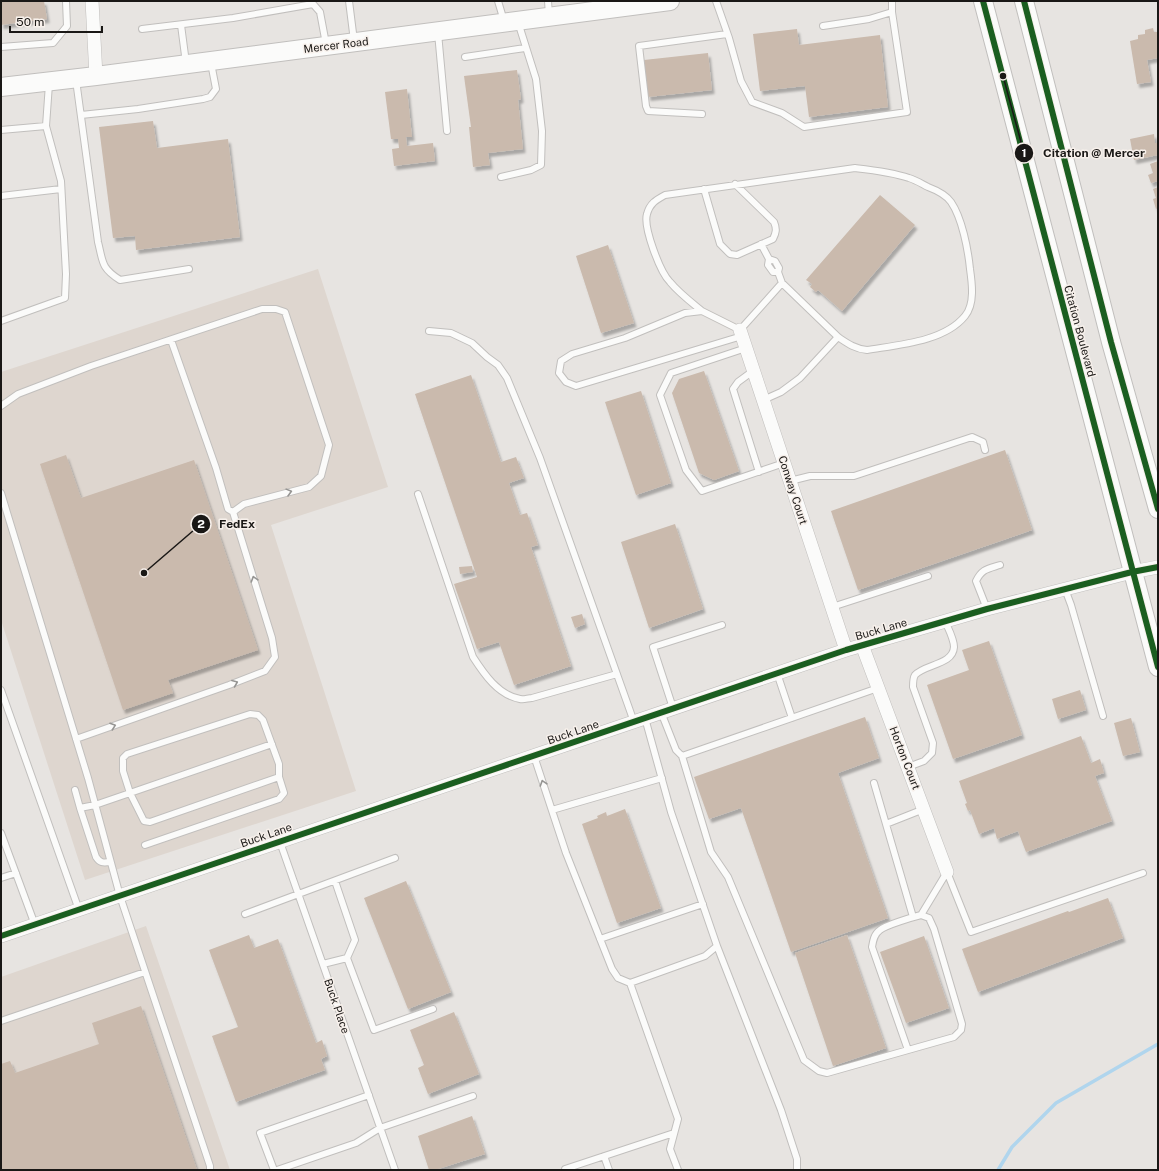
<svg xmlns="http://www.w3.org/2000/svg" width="1159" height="1171" font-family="'Public Sans',sans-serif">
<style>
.built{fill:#ded6cf}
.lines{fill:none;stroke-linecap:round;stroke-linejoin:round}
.stream{stroke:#b0d5ed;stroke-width:3.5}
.building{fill:#cabaad;filter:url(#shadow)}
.lane-casing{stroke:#c1bfbd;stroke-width:8}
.street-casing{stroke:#c1bfbd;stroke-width:14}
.secondary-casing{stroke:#c1bfbd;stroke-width:20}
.lane{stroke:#fbfbfa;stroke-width:6}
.street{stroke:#fbfbfa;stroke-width:13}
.secondary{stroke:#fbfbfa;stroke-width:18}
.cycleway-casing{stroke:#f7f0eb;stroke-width:8}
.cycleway{stroke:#1b5e20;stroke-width:6}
.oneway{stroke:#969593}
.labels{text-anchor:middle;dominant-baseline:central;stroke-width:3;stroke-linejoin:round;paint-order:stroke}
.street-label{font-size:11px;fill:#1a1816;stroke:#f7f0eb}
.leader{fill:none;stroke:#1a1816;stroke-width:1.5}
.callout-dot{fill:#1a1816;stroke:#f7f0eb;stroke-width:1.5}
.mark-label{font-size:12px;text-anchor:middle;font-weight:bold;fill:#fff}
.callout-label{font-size:12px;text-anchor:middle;font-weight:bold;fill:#1a1816;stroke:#f7f0eb;stroke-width:3;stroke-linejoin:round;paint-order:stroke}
</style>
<defs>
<filter id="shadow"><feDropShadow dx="2.5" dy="4" stdDeviation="1" flood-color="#0004"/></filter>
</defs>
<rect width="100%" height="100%" fill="#e7e4e1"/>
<path class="built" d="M318 269 388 487 271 525 356 791 85 880 1 620V372Z
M146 926 230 1170H1V977Z"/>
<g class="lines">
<path class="stream" d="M998 1170 1012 1147 1056 1103 1158 1044"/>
</g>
<path class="building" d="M1 1H44L47 19 1 25Z
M1153 28 1154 32H1158V58L1147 60 1151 82 1137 84 1130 41 1138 39V35L1145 34V30Z
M797 29 799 45 880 35 888 107 809 117 805 86 760 91 753 34Z
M708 53 712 90 648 97 644 60Z
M517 70 521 99 518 100 523 149 488 153 490 165 473 167 469 127H471L464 76Z
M407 89 412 137H406L407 146 433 143 435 161 394 166 392 149 399 148 398 139H391L385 92Z
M153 121 157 148 228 139 240 237 136 250 135 236 113 238 99 127Z
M1154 134 1155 143H1158V155L1134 160 1130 139Z
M1158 161V181L1151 183 1148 175 1153 173 1150 164Z
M1158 187V208L1156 209 1153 199 1156 198 1153 189Z
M880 195 915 225 842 311 818 290 816 292 810 287 812 284 806 280Z
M608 245 634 323 601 333 576 256Z
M704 371 739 471 714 480 699 473 672 393 679 379Z
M471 375 501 462 516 457 524 478 509 483 520 515 527 513 538 545 531 547 571 666 514 685 499 642 477 649 454 584 477 577 415 394Z
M641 391 671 483 636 495 605 402Z
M1005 450 1032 530 858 590 831 511Z
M66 455 81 498 194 460 258 650 168 680 173 693 123 710 40 464Z
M675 524 703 609 649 628 621 542Z
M472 566 473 572 460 574 459 567Z
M582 614 585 624 575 628 571 617Z
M989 641 1022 735 953 759 927 685 969 670 962 650Z
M1080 690 1086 710 1058 719 1052 699Z
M865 717 879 758 838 773 888 918 791 952 741 808 709 819 694 777Z
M1131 718 1140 752 1123 756 1114 723Z
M1081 736 1091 763 1100 759 1104 773 1095 776 1112 821 1026 852 1018 831 997 839 994 828 979 834 970 810 968 811 965 804 967 803 959 781Z
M625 809 661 908 617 923 582 824 598 818 597 816 606 812 607 816Z
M406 881 451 992 408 1009 364 898Z
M1108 898 1123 938 978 992 962 949 1068 911 1069 912Z
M249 935 254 948 278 939 316 1043 322 1040 327 1056 321 1059 325 1070 236 1102 212 1036 238 1027 209 950Z
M847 935 886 1048 833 1066 795 953Z
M924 936 949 1008 906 1023 880 952Z
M141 1006 197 1170H1V1064L10 1061 15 1073 99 1044 92 1023Z
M454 1012 479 1074 428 1094 418 1068 424 1065 410 1030Z
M472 1116 485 1154 435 1170H429L418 1136Z"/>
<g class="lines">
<defs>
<path id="lane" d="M349 1 354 41
M498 1 504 21
M548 1 549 15
M716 1 729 38 741 81 752 102 782 113 804 127 907 112 892 12
M181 25 186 63
M823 26 869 19 892 12V1
M142 29 233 18 313 4 320 12 326 44
M438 33 447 131
M1 47 53 43 67 26 66 1
M465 57 525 48
M76 80 98 242C103 262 101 268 120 280L189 269
M702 114 648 111 646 106 639 46 727 34
M81 115 138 109 203 99 210 97 216 89 211 63
M1 130 46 126 49 84
M501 177 531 170 541 165 542 131 536 79 518 22
M704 189 720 244 730 254 737 255 773 239C776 233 777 229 774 222L735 184
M1 196 61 189
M761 244 769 259
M778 272H773L768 265 769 259 775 261 779 268 778 272 782 283
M702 311C691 302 679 293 670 282 660 272 643 227 647 214 650 203 656 200 665 195L855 168C873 170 892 172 909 178 916 180 922 184 928 187 936 190 946 195 951 202 962 218 968 249 970 269 972 283 975 304 965 316 944 342 897 345 867 350 855 349 847 343 838 337
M1 321 65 298 66 274 61 181 46 126
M429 331 451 333 472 343 487 357 498 365 507 378 540 458 634 722
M742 336 576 386 566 382 559 373 561 361 572 354 625 338 685 313 702 311 740 330 782 283 838 337 800 378 781 392 763 400
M171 340 216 468 228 509 233 512
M746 348 671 373 660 395 686 470 702 491 784 463
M753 371 738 382 733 389 759 472
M1 406 18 394 91 366 262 309H276L285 312 329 445 321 476 309 487 244 504 233 512 272 638 275 657 265 671 229 685 76 739
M790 481 810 476H854L972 437 983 442 985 450
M1 493 88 778 120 896 210 1166V1170
M418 494 473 657C484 674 498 695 520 699 524 700 528 698 532 698L617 674
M1065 589 1071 605 1103 716
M832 607 928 576
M987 609 976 581C982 569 987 569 1000 565
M777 673 792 718
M1 690 79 910
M673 708 653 647 722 625
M661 712 676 750 682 756 878 688
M534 756 566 853 612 969 618 978 630 983 705 956 717 946 671 812 645 718
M682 756 711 852 728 877 804 1060 819 1071 827 1073 954 1037 961 1030 962 1024 934 929 929 918 921 915 947 872
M908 767 924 761 932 753 933 743 913 687C913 683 913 678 915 675 925 664 953 665 954 647 954 639 948 628 945 621
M874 783 913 917
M75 790 80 808
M552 810 662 778
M886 824 924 809
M1 833 35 925
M280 842 395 1170
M145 845 279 799 284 793 279 777
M110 862C103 863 100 863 96 857L80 808 95 805 130 793 144 821 150 822 279 777V764L263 720 258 715 250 714 127 754 123 758V771L130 793 272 744
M947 872 971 932 1143 873
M1 878 16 873
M335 881 355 940 347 958 374 1030 433 1009
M245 914 395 858
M600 939 703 904
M717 946 781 1110 797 1159V1170
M323 964 347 958
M630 983 678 1119 670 1149 678 1170
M1 1021 145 972
M908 1050 872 947C873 941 874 934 880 930 886 925 913 917 921 915
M604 1156 609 1170
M274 1170 260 1133 369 1095
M277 1170 356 1143 380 1128 473 1096
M565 1170V1169L674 1133"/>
<path id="street" d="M92 1 96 76
M740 330 846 650
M862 645 947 872
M1 936 846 650 987 609 1132 572 1158 567"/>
<path id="secondary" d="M983 1 1158 667
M1024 1 1111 342 1158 509
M1 87 96 76 670 1"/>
</defs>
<use href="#lane" class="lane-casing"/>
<use href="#street" class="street-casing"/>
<use href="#secondary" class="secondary-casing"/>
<use href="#lane" class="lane"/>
<use href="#street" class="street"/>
<use href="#secondary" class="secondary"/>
<defs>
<path id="cycleway" d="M983 1 1158 667
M1024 1 1111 342 1158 509
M1 936 846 650 987 609 1132 572 1158 567"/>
</defs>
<use href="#cycleway" class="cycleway-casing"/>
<use href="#cycleway" class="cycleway"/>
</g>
<defs><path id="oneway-chevron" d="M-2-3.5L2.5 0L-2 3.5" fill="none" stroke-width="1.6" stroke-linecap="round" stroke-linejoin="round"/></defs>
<g class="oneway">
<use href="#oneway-chevron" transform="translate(289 492) rotate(-15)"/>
<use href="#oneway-chevron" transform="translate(254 579) rotate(-107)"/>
<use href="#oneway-chevron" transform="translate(235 683) rotate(-22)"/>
<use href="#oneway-chevron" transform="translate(113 726) rotate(-19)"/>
<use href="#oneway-chevron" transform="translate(543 783) rotate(-108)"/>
</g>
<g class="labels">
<g class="street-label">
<text transform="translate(336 45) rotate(-7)">Mercer Road</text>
<text transform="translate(1080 331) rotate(75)">Citation Boulevard</text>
<text transform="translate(793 490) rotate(72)">Conway Court</text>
<text transform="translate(881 629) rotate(-16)">Buck Lane</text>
<text transform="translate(573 732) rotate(-19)">Buck Lane</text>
<text transform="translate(905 758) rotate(69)">Horton Court</text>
<text transform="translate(266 835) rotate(-19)">Buck Lane</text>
<text transform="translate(337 1006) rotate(71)">Buck Place</text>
</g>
</g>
<path class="leader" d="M1003 76L1024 153M144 573L201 524"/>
<g class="callout-dot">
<circle cx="1003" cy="76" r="4"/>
<circle cx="144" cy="573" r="4"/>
<circle cx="1024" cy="153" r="10"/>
<circle cx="201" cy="524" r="10"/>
</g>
<g class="mark-label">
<text x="1024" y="157">1</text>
<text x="201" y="528">2</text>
</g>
<g class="callout-label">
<text x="1094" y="157">Citation @ Mercer</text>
<text x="237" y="528">FedEx</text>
</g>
<rect width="1159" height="1171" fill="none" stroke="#1a1816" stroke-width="4"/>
<path d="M10 26v6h92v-6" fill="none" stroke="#1a1816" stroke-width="2"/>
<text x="16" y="26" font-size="12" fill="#1a1816" stroke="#f7f0eb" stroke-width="3" paint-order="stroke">50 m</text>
</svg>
